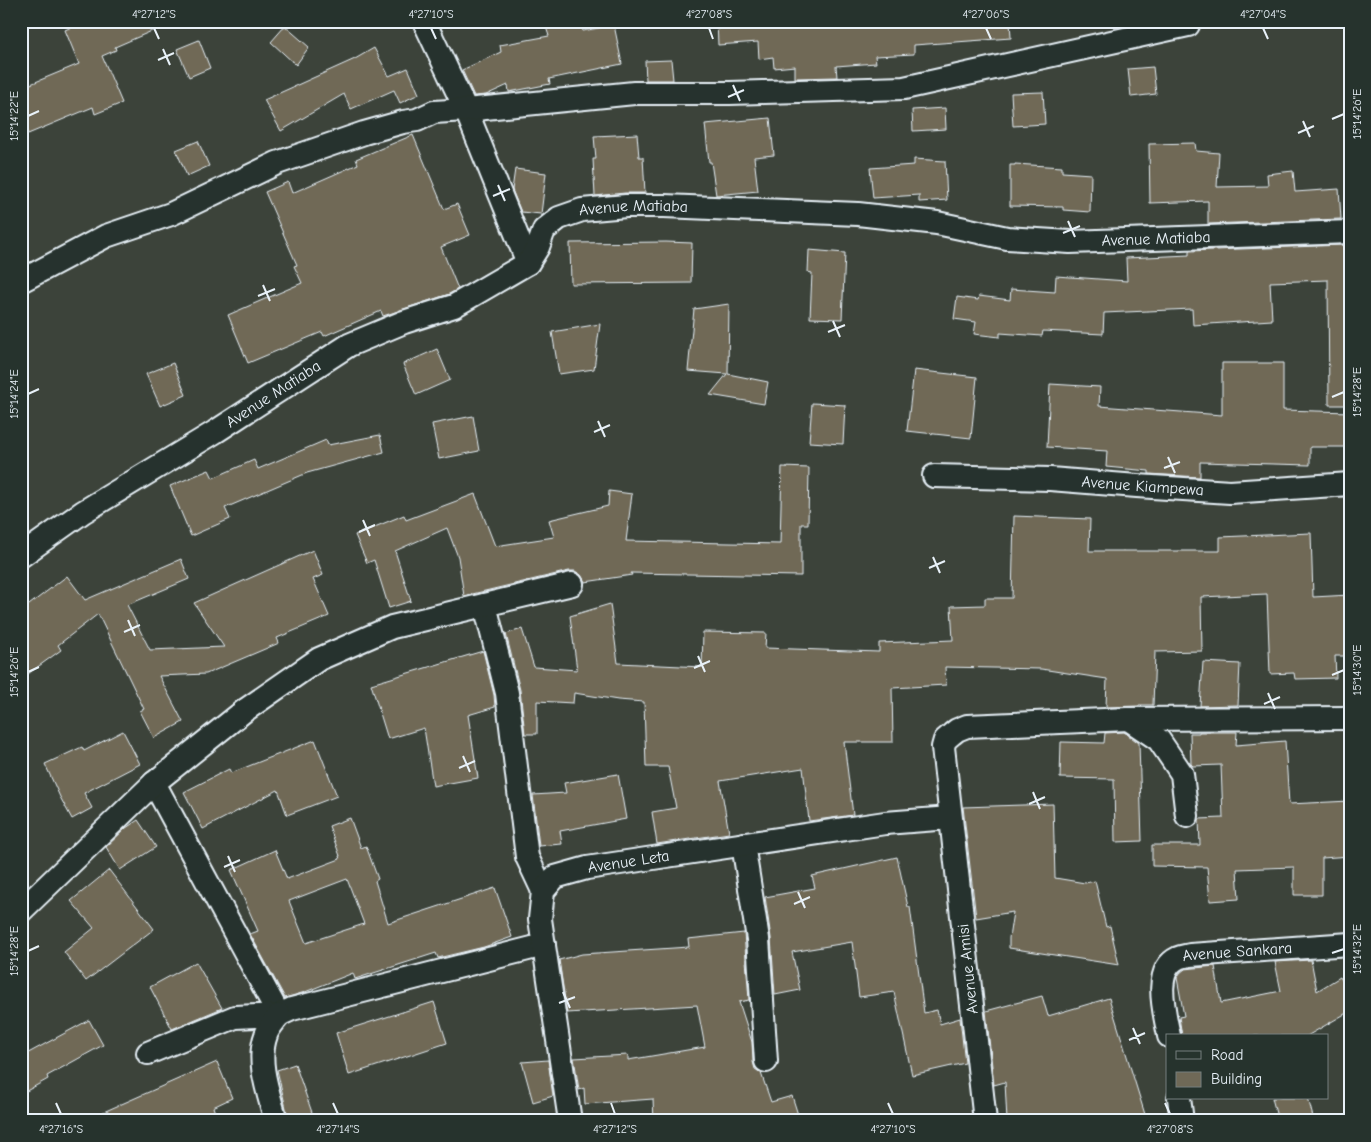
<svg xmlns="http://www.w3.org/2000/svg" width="1371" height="1142" font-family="'Comic Neue',sans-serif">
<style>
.building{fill:#6f6957;stroke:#e8f1f8;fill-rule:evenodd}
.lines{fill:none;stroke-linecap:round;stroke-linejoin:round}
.minor-casing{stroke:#e8f1f8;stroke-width:26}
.minor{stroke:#26332d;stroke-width:22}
.ticks{fill:none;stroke:#e8f1f8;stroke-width:2}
.labels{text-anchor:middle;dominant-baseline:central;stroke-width:4;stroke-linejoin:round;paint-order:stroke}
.street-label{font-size:16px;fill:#e8f1f8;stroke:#26332d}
.neatline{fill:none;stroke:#e8f1f8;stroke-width:2}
.ticks-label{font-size:12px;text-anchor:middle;fill:#e8f1f8}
</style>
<rect width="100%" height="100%" fill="#3c433a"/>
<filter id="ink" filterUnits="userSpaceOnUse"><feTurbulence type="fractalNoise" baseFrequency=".02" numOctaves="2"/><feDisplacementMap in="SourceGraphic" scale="10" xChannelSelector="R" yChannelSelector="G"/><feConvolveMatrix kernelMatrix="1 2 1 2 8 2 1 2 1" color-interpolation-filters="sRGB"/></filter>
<g filter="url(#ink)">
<path class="building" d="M84 21H175L115 47 116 50 102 56 122 103 95 114 93 107 28 134 21 119V88L79 64 65 30Z
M544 21H579L583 31 614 25 622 64 549 79 550 84 509 92 508 85 486 95 474 96 462 70 501 52 500 45 549 36Z
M717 21H1010L1011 38 914 45V54L875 56 876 63 836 66 837 77 795 78V66L774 68 773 57 759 59 758 42 718 45Z
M285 26 309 47 296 65 271 42Z
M199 40 210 68 189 77 177 49Z
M374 48 389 76 408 68 419 94 400 103 394 90 351 109 344 94 281 131 264 100 355 59Z
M671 60 673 80H646L645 61Z
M1153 67 1156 94 1131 97 1128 69Z
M1043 92 1045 124 1013 126 1011 93Z
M945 108 946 129 913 131 912 110Z
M770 118 774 155 754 157 758 191 716 195 711 162H709L705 124Z
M637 134 639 157H643L645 193H625L595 196 593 159H596L594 136Z
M413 135 444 209 457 204 470 235 441 247 458 289 449 294 383 316 381 311 324 336 322 332 248 363 228 315 302 283 294 266 297 265 265 192 288 182 292 193 358 164 356 159Z
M198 141 209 166 187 176 176 150Z
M1195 143 1196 151 1219 153 1217 187 1268 186 1267 174 1293 171 1295 192 1339 189 1341 219 1208 224V201L1150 203 1149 144Z
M914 159 945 161 947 200 919 202V195L873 198 870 168 914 165Z
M1015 164 1062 167V172L1091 174 1090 212 1063 210V207L1010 206V165H1015Z
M515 169 546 173 541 214 521 212 512 190Z
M666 242 692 243 691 283 571 284 570 243Z
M1343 245 1350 246V405H1329L1328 280 1270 282 1272 320 1193 325 1192 309 1104 313 1103 334 1043 331 1042 336 1000 333V337L974 334 976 322 954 319 957 297 978 300 979 296 1010 300 1011 289 1055 292 1056 276 1127 281 1126 258 1189 255V251Z
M809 250 845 253 842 319 810 318 812 273 808 272Z
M729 304 728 374 768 382 764 404 710 395 727 374 688 371 694 309Z
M600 324 594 369 559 374 552 332Z
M437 349 450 380 416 395 403 364Z
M173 363 186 395 160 406 146 374Z
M1222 363H1283V410L1350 412V447H1310V465L1200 462V477L1149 474V471L1106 467 1107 451 1047 447 1050 384 1100 387 1099 406 1222 415Z
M914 370 977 377 971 438 907 431Z
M812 403 845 405 843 444 809 442Z
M473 416 479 451 439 459 432 424Z
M380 435 384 452 307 473 225 508 230 519 191 536 170 486 209 470 213 478 254 460 258 469 326 440 328 445Z
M782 467 809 468 808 524H801V576L631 573 632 575 585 582 581 575 575 571H569L464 596 458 557 447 528 395 551 411 601 389 608 374 560 367 563 355 535 404 515 406 520 475 494 495 546 554 537 549 520 608 506 609 491 632 494 626 541 780 544Z
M1014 516 1090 519 1089 551H1220V537L1311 533 1313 597 1350 595V656H1335L1336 678 1295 679 1294 673 1270 674 1267 594 1201 597 1202 651 1155 652 1153 705H1139V706L1106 707 1107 679 1041 669 945 667 946 685 892 688 893 742H844L853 815 809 821 803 768 720 781 729 833 657 844 652 812 676 808 668 767H646L644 702 618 700 574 693 573 703 537 701V734H525L520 690 506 634 522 629 534 667 577 670 570 616 610 604 618 663 702 667 703 632 766 633 765 648 879 652V643L953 640 951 606 985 605V598H1012Z
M313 550 323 575 313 579 329 616 277 638 279 643 206 674 159 676 183 722 154 738 140 711 144 709 98 614 58 645 61 650 21 679V611L67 576 85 600 181 559 189 579 127 605 150 650 224 647 194 603Z
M483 651 494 695 495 707 468 715 478 778 433 786 424 728 388 739 371 684Z
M1203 662 1240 664 1238 705 1200 706Z
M123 731 140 764 84 793 92 808 72 819 60 797 45 764 82 747 84 751Z
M1124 732 1139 743 1142 841 1115 842 1114 779 1060 778 1061 742 1104 743 1105 733Z
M1199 732H1237L1236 745 1285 741 1289 804 1350 801V856L1322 858V895H1294V867L1237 869 1239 899 1210 901 1207 867 1152 866V845H1200L1199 819 1223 818 1221 765 1193 766 1191 764 1190 733H1199Z
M315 740 337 796 287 815 278 790 203 829 184 792 229 769 231 773Z
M618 774 626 819 560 831 562 844 539 846 533 795 566 793 564 783Z
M1053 804 1055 878 1085 883 1095 881 1106 927 1110 926 1119 965 1009 948V938L1013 912 976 918 963 807Z
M350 818 361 848 366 846 378 879 375 881 388 923 495 888 512 937 484 947 438 958 436 953 355 979 353 973 305 992 285 998 250 934 258 931 231 870 275 850 287 879 340 859 339 856H340L329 826ZM347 879 364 924 306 943 289 901Z
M138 820 156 847 120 870 106 847 126 828Z
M897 857 908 907H910L924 1013 937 1010 940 1024 960 1018 965 1063 912 1075 894 992 859 997 852 942 792 952 800 990 775 995 771 938 765 897 815 888 812 876Z
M109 870 154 929 86 981 64 952 94 928 71 901Z
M744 933 749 1000 739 1002 752 1042 753 1062 755 1069 761 1073 771 1102 792 1096 800 1121H654L653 1099 585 1104 584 1088 579 1090 574 1058 628 1055V1060L705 1047 697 1005 567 1013 559 960 582 954 689 947 688 939Z
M1311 960 1317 991 1340 977 1350 993V1011L1307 1036H1182L1179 1017 1184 1016 1177 978 1180 973 1185 969 1215 966 1221 1003 1281 991 1275 962Z
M196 962 222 1008 172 1029 150 987Z
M1042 996 1048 1016 1109 998 1147 1121H1007L1005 1082 994 1085 986 1011Z
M434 1002 447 1043 349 1075 336 1033Z
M89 1020 103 1045 47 1076 48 1079 21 1094V1057Z
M548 1060 553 1096 533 1102 522 1062Z
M217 1062 232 1098 213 1107 218 1121H83Z
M295 1064 315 1121H289L277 1070Z
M1272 1098H1308L1314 1121H1278Z"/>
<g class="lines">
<defs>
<g id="minor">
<path d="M424 21 466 110 528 263"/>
<path d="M21 281 106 236 171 214 277 163 364 133 403 122 417 120 434 112 466 110 634 93H730L904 88 1188 25"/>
<path id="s1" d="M934 476 1050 479 1137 486 1230 492 1350 484"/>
<path id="s2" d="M21 556 83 512 215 432 349 345 404 322 454 306 528 263 538 247 544 230 559 218 582 210 626 206H664L858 214 937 223 1007 238 1070 242 1350 232"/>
<path d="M485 605 507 693 527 857 543 891"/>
<path d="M1128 719 1159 740 1182 774 1187 816"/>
<path d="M154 783 279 1015"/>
<path d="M743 844 758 939 766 1061"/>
<path d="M21 911 154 783 244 711 319 659 392 627 572 584"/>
<path id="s3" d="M1169 1036C1165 1014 1152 970 1178 958 1182 956 1186 956 1190 955L1350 944"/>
<path d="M148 1053 235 1017 279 1015 292 1009 544 945"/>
<path d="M1179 1098 1182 1121"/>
<path d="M276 1121C269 1094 256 1062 266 1035 268 1028 275 1021 279 1015"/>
<path id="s4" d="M570 1121 540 919 543 891 555 877 587 868 885 823 950 818"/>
<path d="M985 1121 943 747 945 740 952 734 957 730 967 726 1128 719 1350 718"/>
</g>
</defs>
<use href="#minor" class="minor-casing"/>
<use href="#minor" class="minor"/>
</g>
</g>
<path class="ticks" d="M154 28 159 39M431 28 436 39M709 28 713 39M986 28 991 39M1263 28 1268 39M163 49 170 65M158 60 174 53M733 85 740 101M728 97 744 90M28 116 39 111M1332 119 1344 114M1303 121 1310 137M1298 133 1314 126M498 185 505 201M493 196 510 189M1068 221 1075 237M1063 233 1080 226M263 285 270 301M258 296 275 289M833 321 840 337M828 332 845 325M28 394 39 389M1332 397 1344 392M598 421 605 437M594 432 610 425M1168 457 1175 473M1164 468 1180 462M363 520 370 536M359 532 375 525M933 557 940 573M929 568 945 561M128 620 135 636M124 632 140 625M698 656 705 672M694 668 710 661M28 672 39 667M1332 675 1344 670M1268 693 1275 709M1264 704 1280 697M463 756 470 772M459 768 475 761M1033 792 1040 809M1029 804 1045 797M228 856 235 872M224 867 240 860M798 892 805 908M794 904 810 897M28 951 39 946M1332 953 1344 949M563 992 570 1008M559 1003 575 997M1133 1028 1140 1044M1129 1040 1145 1033M56 1103 61 1114M333 1103 338 1114M611 1103 615 1114M888 1103 893 1114M1165 1103 1170 1114"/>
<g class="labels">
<g class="street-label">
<text stroke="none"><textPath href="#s2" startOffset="720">Avenue Matiaba</textPath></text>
<text stroke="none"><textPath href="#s2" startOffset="1245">Avenue Matiaba</textPath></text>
<text stroke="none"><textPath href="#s2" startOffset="300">Avenue Matiaba</textPath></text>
<text stroke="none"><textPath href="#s1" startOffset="209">Avenue Kiampewa</textPath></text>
<text stroke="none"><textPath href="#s4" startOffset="326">Avenue Leta</textPath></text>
<text stroke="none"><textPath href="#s3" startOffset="144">Avenue Sankara</textPath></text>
<text transform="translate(968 969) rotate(-96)">Avenue Amisi</text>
</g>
</g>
<rect width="1371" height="1142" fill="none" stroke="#26332d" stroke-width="55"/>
<rect x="1166" y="1034" width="162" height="65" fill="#26332d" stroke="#747f7e"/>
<rect x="1176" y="1051" width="25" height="8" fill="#26332d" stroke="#747f7e"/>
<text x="1211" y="1060" font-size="15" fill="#e8f1f8">Road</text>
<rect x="1176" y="1072" width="25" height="15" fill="#6f6957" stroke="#747f7e"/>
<text x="1211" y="1084" font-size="15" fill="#e8f1f8">Building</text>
<rect x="28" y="28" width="1316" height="1086" class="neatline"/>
<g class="ticks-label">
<text x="154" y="18">4°27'12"S</text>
<text x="431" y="18">4°27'10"S</text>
<text x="709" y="18">4°27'08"S</text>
<text x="986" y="18">4°27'06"S</text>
<text x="1263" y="18">4°27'04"S</text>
<text transform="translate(1357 114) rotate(-90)" y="4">15°14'26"E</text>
<text transform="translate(14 116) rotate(-90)" y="4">15°14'22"E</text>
<text transform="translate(1357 392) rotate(-90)" y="4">15°14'28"E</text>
<text transform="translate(14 394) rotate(-90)" y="4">15°14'24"E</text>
<text transform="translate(1357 670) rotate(-90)" y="4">15°14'30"E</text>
<text transform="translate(14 672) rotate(-90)" y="4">15°14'26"E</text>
<text transform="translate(1357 949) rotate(-90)" y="4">15°14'32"E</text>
<text transform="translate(14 951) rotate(-90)" y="4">15°14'28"E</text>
<text x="61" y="1133">4°27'16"S</text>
<text x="338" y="1133">4°27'14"S</text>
<text x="615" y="1133">4°27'12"S</text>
<text x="893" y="1133">4°27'10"S</text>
<text x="1170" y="1133">4°27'08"S</text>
</g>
</svg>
